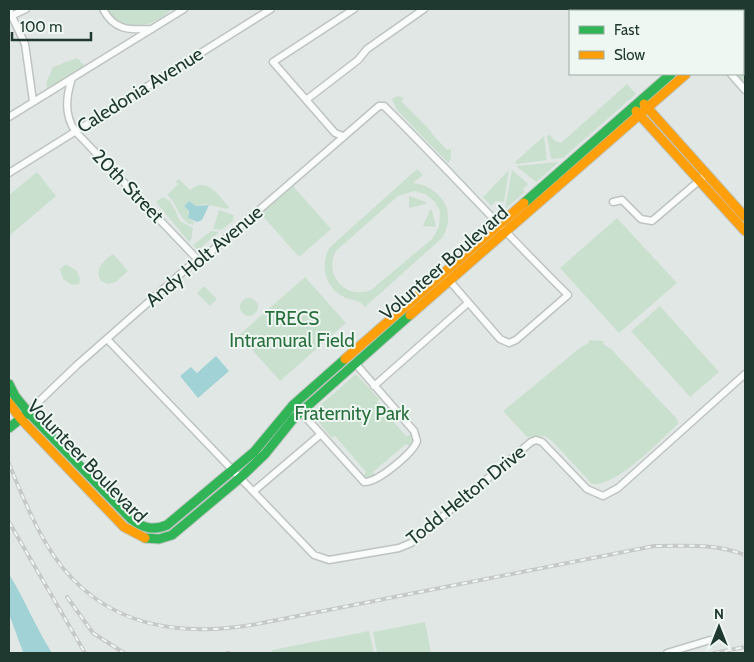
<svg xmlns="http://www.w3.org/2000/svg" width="754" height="662" font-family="Cabin,sans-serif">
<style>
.green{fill:#cae0cf;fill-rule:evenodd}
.water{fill:#a1d3d6}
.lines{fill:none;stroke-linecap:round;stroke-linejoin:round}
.street-casing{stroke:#bec4c1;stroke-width:9}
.fast-casing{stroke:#bdc5c1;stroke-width:11}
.slow-casing{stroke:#bdc5c1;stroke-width:11}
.street{stroke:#fafbfb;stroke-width:6}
.fast{stroke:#30b455;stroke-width:9}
.slow{stroke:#ff9f0a;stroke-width:9}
.rail-casing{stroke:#c6c9c8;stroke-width:4}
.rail{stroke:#eef7f2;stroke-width:2;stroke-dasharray:5.5;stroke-linecap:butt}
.labels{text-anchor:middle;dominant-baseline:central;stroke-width:4;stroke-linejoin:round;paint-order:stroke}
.street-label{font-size:19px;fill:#203930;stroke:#eef7f2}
.park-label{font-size:19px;fill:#2a703f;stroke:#eef7f2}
</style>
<rect width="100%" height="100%" fill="#e1e7e4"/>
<path class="green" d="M107 9H172C153 28 123 34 107 9Z
M743 18H745V86L735 74H743Z
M77 58 85 66 48 90 46 83 53 67Z
M627 84 636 94 563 158 551 159 547 136 549 134 555 141 561 143Z
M397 96 404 98 401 101 432 132 431 133 447 150 451 149V159L448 163 397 110 392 99Z
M544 136 547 160 516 164 515 162Z
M559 162 536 182 516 166Z
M417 169 423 175 413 183C441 186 458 213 442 238L365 307C359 299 352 301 344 297 325 288 320 266 329 248ZM414 191 425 194 435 202 440 211 439 227 432 239 371 290C346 300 323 275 336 251L398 196Z
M509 170 504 202 496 201 491 206 483 197Z
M512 170 528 184 523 189 525 192 505 209Z
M37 172 56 196 9 236V195Z
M179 179 190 190C207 176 218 195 229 207L227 209 205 204 196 206 189 201 184 206 188 210V218L194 222 193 225C178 221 179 204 167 195L178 184 175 182Z
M293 186 331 229 299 257 261 214Z
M409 196 426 202V204L409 208Z
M163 197C173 201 175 211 180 221L193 228 191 240 189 242 156 202Z
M219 210 234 215 233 221 221 230 213 229Z
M430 210H432L436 227 423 226Z
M617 218 677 283 619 333 560 268Z
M211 231 219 232 198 250 193 245Z
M113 254 128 271 116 282 108 284 101 281C94 269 103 261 113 254Z
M66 264 77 271 80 279 79 284 72 285 63 279 60 269Z
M305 277 346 323 280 381 239 335Z
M204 286 217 299 210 306 197 293Z
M240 307a9 9 0 1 1 18 0a9 9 0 1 1-18 0Z
M660 306 719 372 690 397 631 331Z
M589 340 603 341V344L611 349 677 419 678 424C659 441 617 487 592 484L553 442 545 436 527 437 503 411 581 347 589 343Z
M356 374 379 399 377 402 406 436 411 434 413 439 410 446 406 444 373 472 375 477 367 479 363 476 366 472 335 436 332 438 311 413Z
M425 622 431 653H377L373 632Z
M369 631 374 653H273L272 650Z"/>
<path class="water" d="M189 201 196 206 209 205 202 220 197 222 188 218 189 211 184 206Z
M216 356 229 371 198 398 180 376 191 367 197 373Z
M9 574C25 600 36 628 52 653L23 652 9 614Z"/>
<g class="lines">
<defs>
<path id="street" d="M103 9C114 31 130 30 152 29
M9 10 25 44 33 101
M731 11H745
M9 17 26 9
M731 74 745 90
M72 78C66 97 64 114 75 131L198 260
M306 100 358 60 367 49 424 9
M9 117 184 9
M343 136 335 133 273 62 354 9
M9 173 271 9
M613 202 622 200 641 219 652 221 707 174
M107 339 314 555 329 560 399 548 411 543 531 442 536 440 542 442 587 489 603 496 618 488 745 374
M374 386 468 303
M28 412 77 365 193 263 206 256 379 106H384C447 168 505 233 568 295L516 340 509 343 500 339 448 279
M301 412 364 482C377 483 413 453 417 441L414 431 355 363
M254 491 321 434
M667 653 710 640"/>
<path id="fast" d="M723 9V11
M524 203 671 74
M9 384 15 396 28 412 131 519C143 528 153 531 167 525L254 452 293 405 345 359
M9 428 24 416
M145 538 159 539 172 535 240 478 265 454 294 418 410 315"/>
<path id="slow" d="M713 9 714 11
M644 104 745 217
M636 111 745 231
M410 315 686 74
M345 359 524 203
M9 403 21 419 124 527 145 538"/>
</defs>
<use href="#street" class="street-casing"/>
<use href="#fast" class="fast-casing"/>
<use href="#slow" class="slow-casing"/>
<use href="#street" class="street"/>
<use href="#fast" class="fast"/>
<use href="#slow" class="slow"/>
<defs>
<path id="rail" d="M9 464C22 495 35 528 54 556 103 627 178 638 257 624L654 546C688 546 713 543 745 555
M9 522 85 653
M67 597 93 633 124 653
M227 653H229
M714 653 745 647"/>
</defs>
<use href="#rail" class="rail-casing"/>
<use href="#rail" class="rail"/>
</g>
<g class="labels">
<g class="street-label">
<text transform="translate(140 90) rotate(-32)">Caledonia Avenue</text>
<text transform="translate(128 186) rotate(46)">20th Street</text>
<text transform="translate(204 256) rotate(-40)">Andy Holt Avenue</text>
<text transform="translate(444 263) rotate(-41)">Volunteer Boulevard</text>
<text transform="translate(87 461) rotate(46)">Volunteer Boulevard</text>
<text transform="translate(466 495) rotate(-39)">Todd Helton Drive</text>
</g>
<g class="park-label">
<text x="292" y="318">TRECS<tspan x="292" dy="22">Intramural Field</tspan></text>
<text x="352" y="413">Fraternity Park</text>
</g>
</g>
<rect width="754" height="662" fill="none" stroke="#203930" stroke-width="20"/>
<rect x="569" y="10" width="175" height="65" fill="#eef7f2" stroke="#9caba4"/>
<rect x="579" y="26" width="25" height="8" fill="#30b455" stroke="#9caba4"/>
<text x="614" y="35" font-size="15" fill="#203930">Fast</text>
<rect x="579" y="51" width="25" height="8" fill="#ff9f0a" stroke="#9caba4"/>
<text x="614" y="60" font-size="15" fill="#203930">Slow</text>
<g transform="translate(719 627)" stroke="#eef7f2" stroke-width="4" paint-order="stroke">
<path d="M0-4L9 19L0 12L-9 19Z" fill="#203930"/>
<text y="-8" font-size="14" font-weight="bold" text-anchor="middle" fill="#203930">N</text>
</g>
<path d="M12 32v8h79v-8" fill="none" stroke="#203930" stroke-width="2.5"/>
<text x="20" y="32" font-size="15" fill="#203930" stroke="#eef7f2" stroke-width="4" paint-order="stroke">100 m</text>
</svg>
